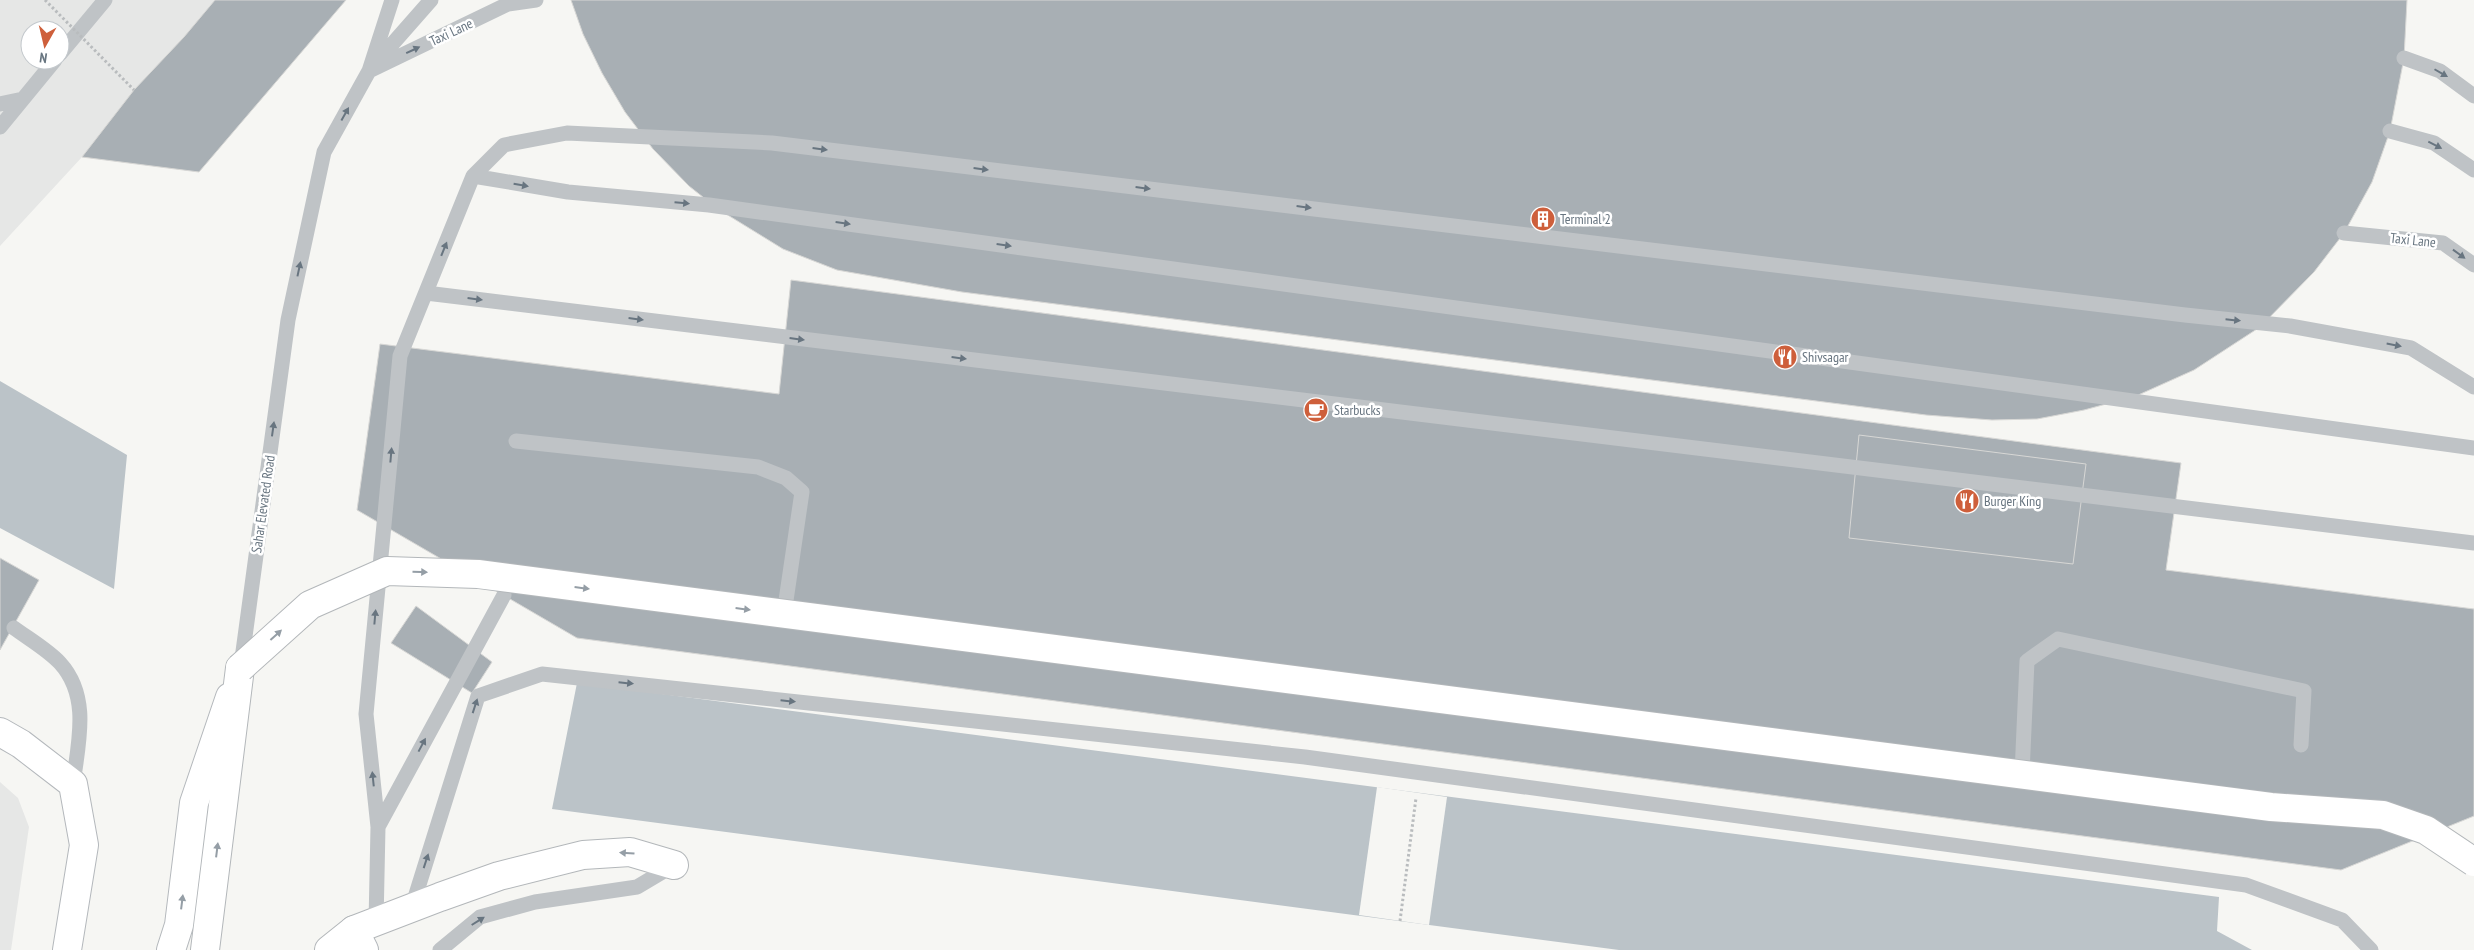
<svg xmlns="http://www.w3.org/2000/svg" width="2474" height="950" font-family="'PT Sans Narrow',sans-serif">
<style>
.built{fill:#e6e7e6;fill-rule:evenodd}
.water{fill:#bbc3c8}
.pier{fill:#f6f6f3}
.building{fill:#a8afb4;stroke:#d7d7d5}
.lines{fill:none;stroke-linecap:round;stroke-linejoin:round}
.secondary-casing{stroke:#b4b8bc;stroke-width:30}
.primary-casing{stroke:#b3b7ba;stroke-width:30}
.path{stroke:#b9bcbe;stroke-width:3;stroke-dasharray:2.5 2.5;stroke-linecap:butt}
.lane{stroke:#bfc3c6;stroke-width:15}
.secondary{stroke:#fff;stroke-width:28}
.primary{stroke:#fff;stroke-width:28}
.primary-bridge-casing{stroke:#b3b7ba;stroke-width:30;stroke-linecap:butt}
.path-bridge{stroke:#b9bcbe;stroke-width:3;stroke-dasharray:2.5 2.5;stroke-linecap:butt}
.primary-bridge{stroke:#fff;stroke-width:28}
.oneway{fill:#687580}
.oneway2{fill:#959ea6}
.labels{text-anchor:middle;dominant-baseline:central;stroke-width:5;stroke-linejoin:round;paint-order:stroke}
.street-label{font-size:14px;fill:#687580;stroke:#fff}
.poi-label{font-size:14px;fill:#687580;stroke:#fff;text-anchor:start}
</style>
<rect width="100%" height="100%" fill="#f6f6f3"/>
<path class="built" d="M0 0H346L199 172 82 157 0 246ZM30 30H60V60H30Z
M0 782 18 798 29 827 11 950H0Z"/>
<path class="water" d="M0 381 127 455 114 589 0 528Z
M577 683 2219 897 2217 931 2252 950H1619L552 809Z"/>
<path class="pier" d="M1377 787 1447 797 1429 925 1359 915Z"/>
<path class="building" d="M215 0H346L199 172 82 157 134 90 184 37Z
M571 0H2407L2404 58 2390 131 2372 182 2344 233 2314 272 2260 327 2194 370 2136 396 2084 410 2037 419 1992 420 1926 415 962 292 837 270 783 249 718 209 689 186 653 149 625 112 602 73 583 34Z
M791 280 2181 463 2166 570 2474 609V816L2341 870 577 638 357 510 380 344 779 394Z
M1859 435 2086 464 2073 564 1849 538Z
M0 558 39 580 0 650Z
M416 606 492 662 472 693 391 643Z"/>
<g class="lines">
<defs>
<path id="secondary" d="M0 732 21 744 73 784 84 845 67 950
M354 930 364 950
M171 950 179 925 194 803 230 697"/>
<path id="primary" d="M205 950 240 668
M329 950 354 930 440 897 499 876 583 855 630 852 674 865"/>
</defs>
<use href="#secondary" class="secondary-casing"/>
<use href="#primary" class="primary-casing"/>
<path class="path" d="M1400 921 1416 798"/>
<path class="lane" d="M60 54 105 0
M2404 58 2440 71 2474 96
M373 66 431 0
M369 71 508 4 536 0
M0 104 23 99 55 60
M0 127 23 99
M2390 131 2434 143 2474 170
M473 176 568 192 709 205 2474 448
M2344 233 2443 243 2474 265
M426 293 2474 543
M516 441 758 467 786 478 802 492 784 614
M14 628C29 639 48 650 60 663 91 697 78 744 73 784
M241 666 288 320 324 152 369 71 392 0
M2022 774 2027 661 2058 639 2304 691 2301 745
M378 827 366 714 400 356 473 176 504 145 567 133 772 143 2185 315 2290 326 2411 348 2474 387
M412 907 478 696 542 674 1305 757 2246 885 2342 920 2371 950
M376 923 378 827 504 595
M440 950 480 917 535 902 637 887 674 865"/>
<use href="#secondary" class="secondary"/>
<use href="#primary" class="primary"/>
<defs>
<path id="primary-bridge" d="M240 668 310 605 387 571 478 574 2271 807 2383 815 2426 830 2474 862"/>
</defs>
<use href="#primary-bridge" class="primary-bridge-casing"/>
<path class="path-bridge" d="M45 0 134 90"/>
<use href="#primary-bridge" class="primary-bridge"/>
</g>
<defs><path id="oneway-solid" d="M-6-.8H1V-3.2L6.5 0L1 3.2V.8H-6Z" transform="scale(1.25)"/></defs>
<g class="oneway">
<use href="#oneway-solid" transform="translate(413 50) rotate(-25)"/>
<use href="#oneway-solid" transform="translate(2441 73) rotate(30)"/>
<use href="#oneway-solid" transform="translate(345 114) rotate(-61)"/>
<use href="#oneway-solid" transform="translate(2435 145) rotate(27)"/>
<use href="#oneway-solid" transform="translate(820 149) rotate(7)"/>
<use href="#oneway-solid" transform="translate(981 169) rotate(7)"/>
<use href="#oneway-solid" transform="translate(521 185) rotate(10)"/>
<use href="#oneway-solid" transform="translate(1143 188) rotate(7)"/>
<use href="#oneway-solid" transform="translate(682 203) rotate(5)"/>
<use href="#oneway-solid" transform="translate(1304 207) rotate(7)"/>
<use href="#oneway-solid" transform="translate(843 223) rotate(8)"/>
<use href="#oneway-solid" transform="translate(1004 245) rotate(8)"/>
<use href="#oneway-solid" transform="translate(444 249) rotate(-68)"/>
<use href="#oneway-solid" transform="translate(2459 254) rotate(36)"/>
<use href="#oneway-solid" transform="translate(299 269) rotate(-78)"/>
<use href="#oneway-solid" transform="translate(475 299) rotate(7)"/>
<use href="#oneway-solid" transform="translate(636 319) rotate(7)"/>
<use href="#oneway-solid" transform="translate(2233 320) rotate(6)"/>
<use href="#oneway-solid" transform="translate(797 339) rotate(7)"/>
<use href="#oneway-solid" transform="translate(2394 345) rotate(11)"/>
<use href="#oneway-solid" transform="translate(959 358) rotate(7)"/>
<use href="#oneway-solid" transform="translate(273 429) rotate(-82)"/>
<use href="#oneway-solid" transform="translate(391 455) rotate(-85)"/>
<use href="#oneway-solid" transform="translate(375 617) rotate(-85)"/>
<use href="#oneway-solid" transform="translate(626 683) rotate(6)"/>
<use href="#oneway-solid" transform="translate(788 701) rotate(6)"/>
<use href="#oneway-solid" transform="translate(475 706) rotate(-72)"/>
<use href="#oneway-solid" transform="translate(422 745) rotate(-62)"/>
<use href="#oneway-solid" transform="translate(373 779) rotate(-96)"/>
<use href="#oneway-solid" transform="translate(426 861) rotate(-72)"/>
<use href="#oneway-solid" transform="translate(478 921) rotate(-32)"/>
</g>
<g class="oneway2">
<use href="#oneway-solid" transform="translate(420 572) rotate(2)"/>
<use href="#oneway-solid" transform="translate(582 588) rotate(7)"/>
<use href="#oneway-solid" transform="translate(743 609) rotate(7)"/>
<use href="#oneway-solid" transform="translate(276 635) rotate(-42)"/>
<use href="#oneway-solid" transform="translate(217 850) rotate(-83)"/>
<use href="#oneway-solid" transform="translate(627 853) rotate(-176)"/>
<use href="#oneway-solid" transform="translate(182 902) rotate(-83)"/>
</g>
<defs>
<symbol id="building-disc" viewBox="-11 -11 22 22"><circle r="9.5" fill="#ce5f3b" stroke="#fff"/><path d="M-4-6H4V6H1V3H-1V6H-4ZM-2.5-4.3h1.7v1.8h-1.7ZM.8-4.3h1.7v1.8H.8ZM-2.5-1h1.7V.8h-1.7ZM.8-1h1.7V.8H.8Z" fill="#fff"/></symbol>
<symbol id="restaurant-disc" viewBox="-11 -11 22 22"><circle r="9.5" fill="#ce5f3b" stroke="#fff"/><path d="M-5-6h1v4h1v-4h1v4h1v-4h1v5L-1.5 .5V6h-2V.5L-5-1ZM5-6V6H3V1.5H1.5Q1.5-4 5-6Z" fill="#fff"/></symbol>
<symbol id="cafe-disc" viewBox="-11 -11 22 22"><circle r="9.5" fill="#ce5f3b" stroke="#fff"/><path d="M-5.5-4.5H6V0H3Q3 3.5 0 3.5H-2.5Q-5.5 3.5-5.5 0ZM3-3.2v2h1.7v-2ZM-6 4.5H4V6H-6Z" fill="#fff"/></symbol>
</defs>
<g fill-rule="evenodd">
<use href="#building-disc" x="1529" y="205" width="28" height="28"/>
<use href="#restaurant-disc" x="1771" y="343" width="28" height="28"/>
<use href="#cafe-disc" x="1302" y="396" width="28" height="28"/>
<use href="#restaurant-disc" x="1953" y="487" width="28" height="28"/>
</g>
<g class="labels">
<g class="street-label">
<text transform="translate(451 32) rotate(-25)">Taxi Lane</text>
<text transform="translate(2413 240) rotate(6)">Taxi Lane</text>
<text transform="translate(263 504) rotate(-82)">Sahar Elevated Road</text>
</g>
<g class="poi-label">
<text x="1560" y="219">Terminal 2</text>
<text x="1802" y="357">Shivsagar</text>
<text x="1334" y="410">Starbucks</text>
<text x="1984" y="501">Burger King</text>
</g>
</g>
<g transform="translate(45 45) rotate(188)"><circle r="24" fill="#ffffff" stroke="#c3c8cc"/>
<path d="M0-4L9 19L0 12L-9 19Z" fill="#ce5f3b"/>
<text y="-8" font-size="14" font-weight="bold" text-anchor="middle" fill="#687580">N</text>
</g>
</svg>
